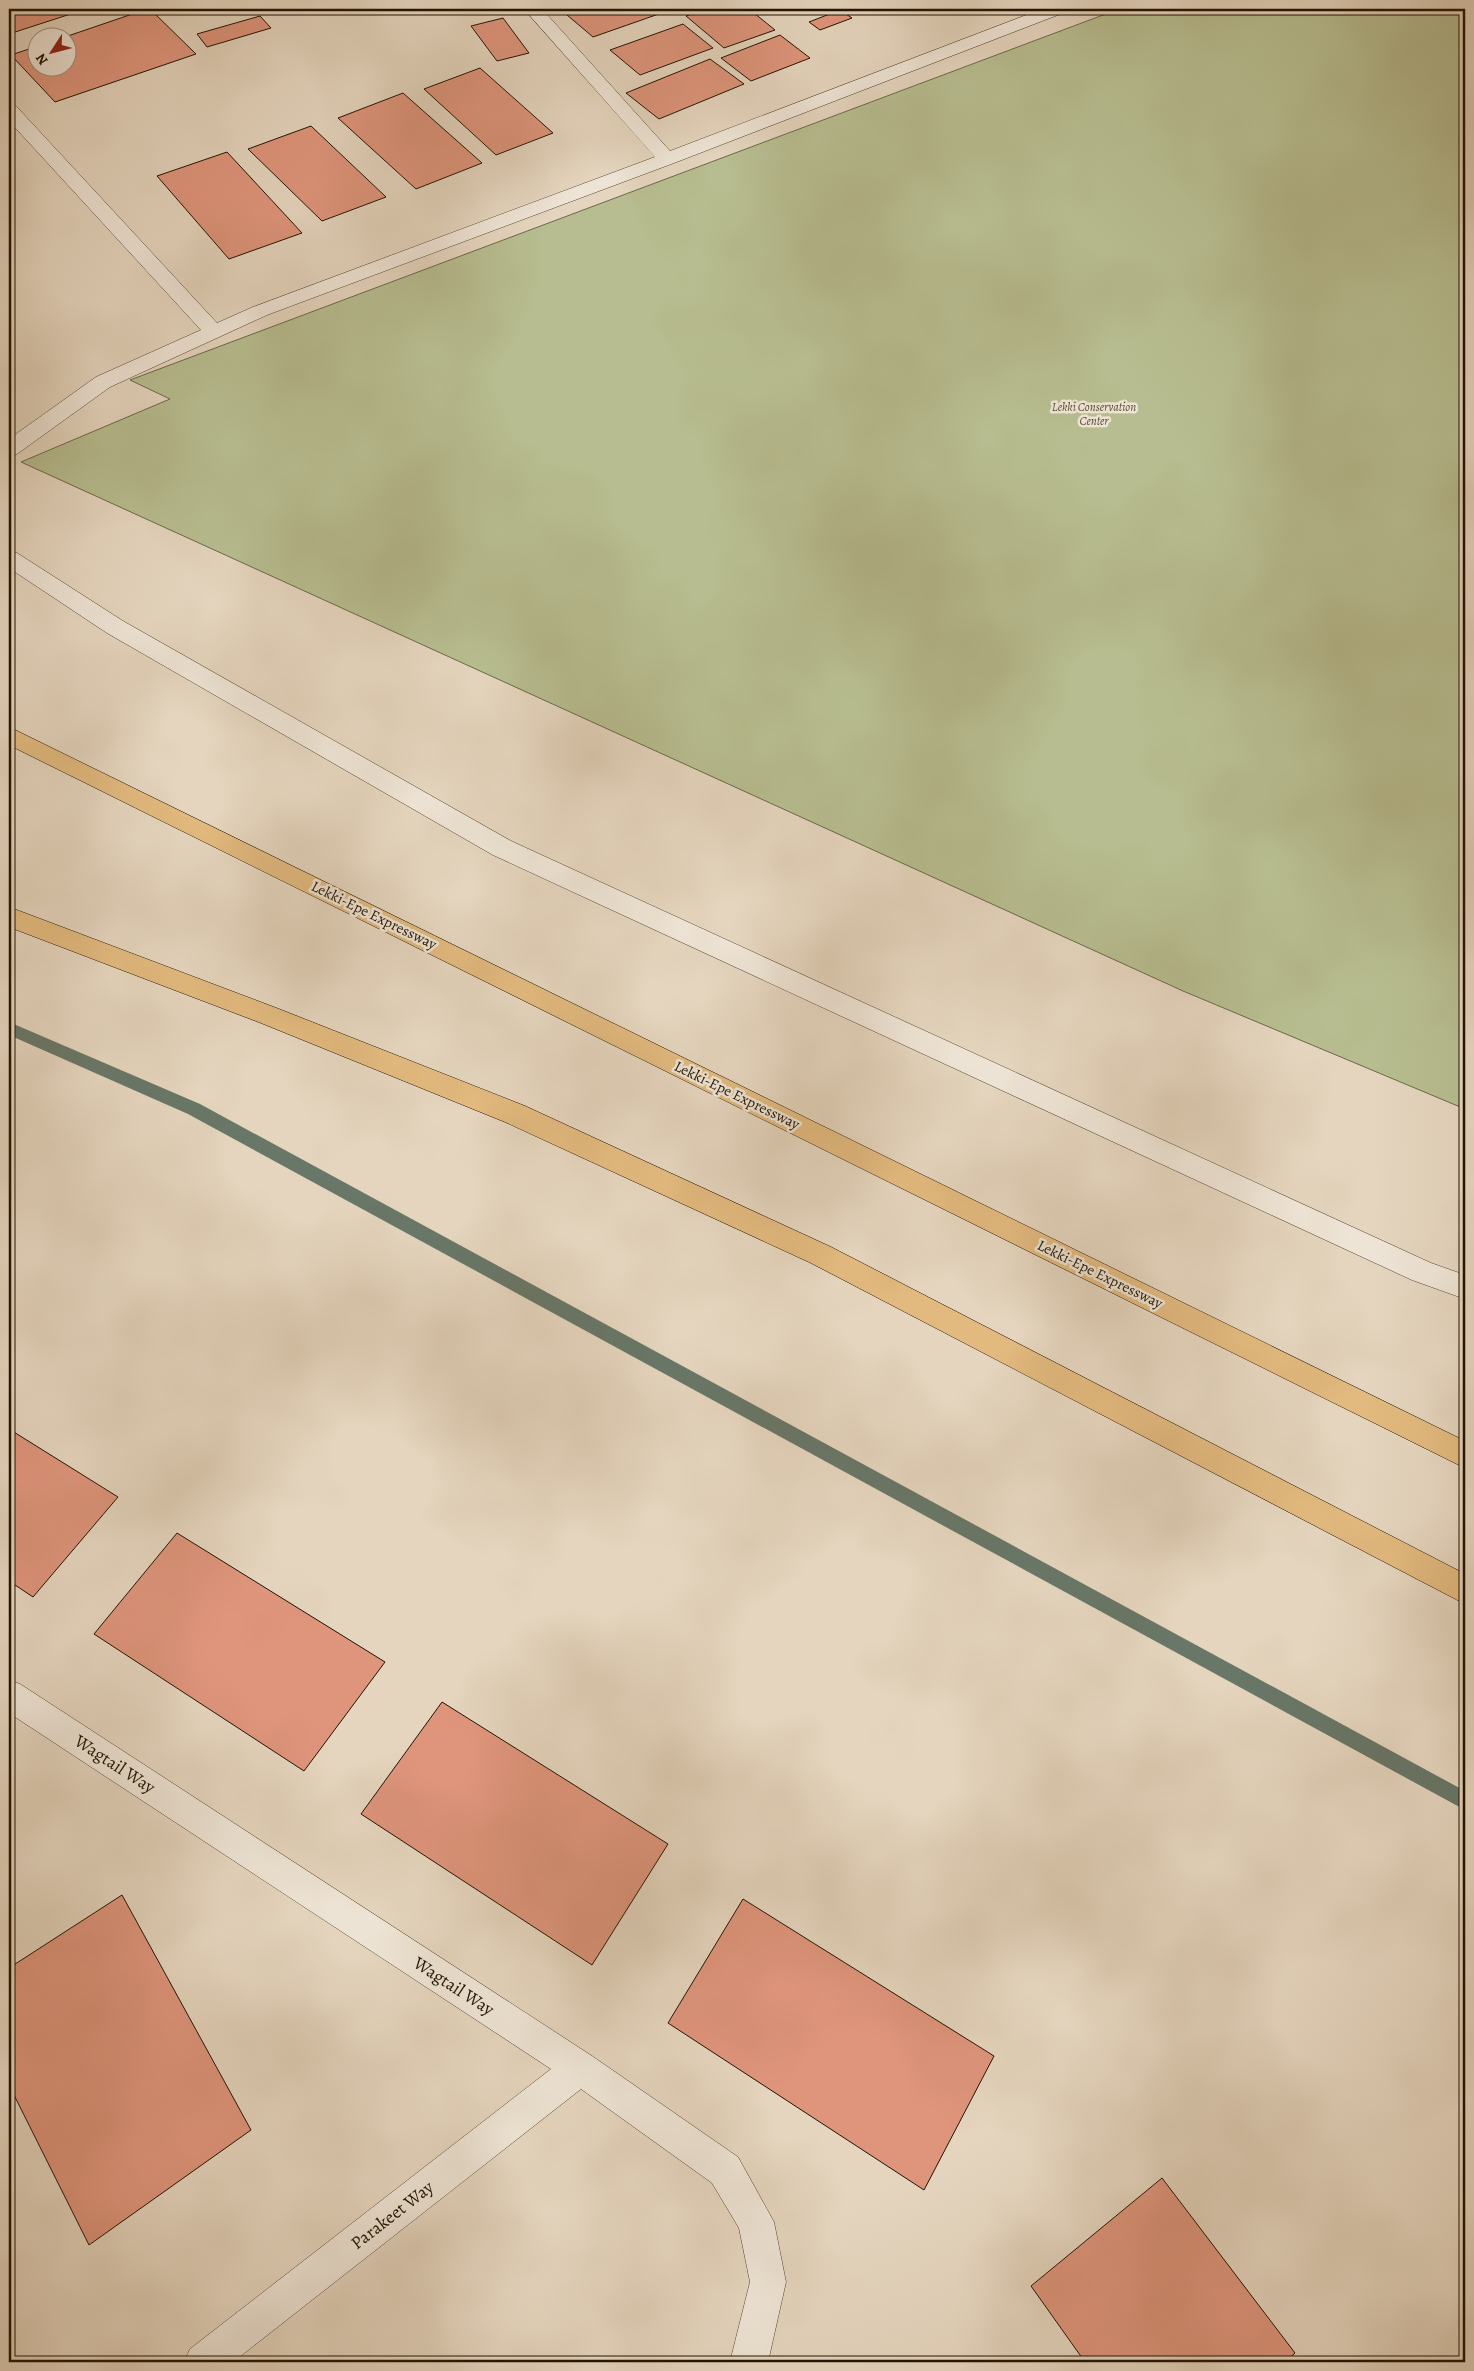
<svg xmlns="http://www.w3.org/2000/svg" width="1474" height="2371" font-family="Alegreya,serif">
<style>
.green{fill:#b7bd90;stroke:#6c6848}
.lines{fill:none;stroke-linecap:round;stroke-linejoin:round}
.stream{fill:#687768;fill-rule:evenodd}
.building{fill:#df957c;stroke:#221300}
.lane-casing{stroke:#534430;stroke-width:1}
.street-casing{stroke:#534430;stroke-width:1}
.highway-casing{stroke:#221300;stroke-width:1}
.lane{fill:#eee4d5;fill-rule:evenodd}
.street{fill:#eee4d5;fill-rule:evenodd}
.highway{fill:#e2ba7f;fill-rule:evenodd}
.labels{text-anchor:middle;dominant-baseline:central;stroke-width:5;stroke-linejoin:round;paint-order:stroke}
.far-park-label{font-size:12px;font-style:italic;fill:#564e32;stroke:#eee4d5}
.street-label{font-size:15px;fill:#221300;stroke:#eee4d5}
.near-street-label{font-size:18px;fill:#221300;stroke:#eee4d5}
</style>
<rect width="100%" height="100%" fill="#e5d5be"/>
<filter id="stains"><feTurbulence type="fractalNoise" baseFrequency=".004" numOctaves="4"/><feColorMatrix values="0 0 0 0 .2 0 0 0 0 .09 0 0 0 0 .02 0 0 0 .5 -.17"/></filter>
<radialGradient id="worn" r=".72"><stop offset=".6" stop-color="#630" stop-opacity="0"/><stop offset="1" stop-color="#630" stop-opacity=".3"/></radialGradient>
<path class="green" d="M1119 9H1465V1109L1183 991 21 462 170 399 130 380Z"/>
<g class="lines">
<path class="stream" d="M9 1022 200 1104 1465 1791V1810L188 1114 9 1035Z"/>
</g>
<path class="building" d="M9 9H86L9 34Z
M147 9H150L196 54 55 102 11 55 38 46V68H68V38H62Z
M560 9H673L593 37Z
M707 9H749L775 30 724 48 686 16Z
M840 10 852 18 820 30 809 22Z
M260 16 271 28 207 47 197 34Z
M503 18 529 53 497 61 471 26Z
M683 24 713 48 640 75 610 50Z
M780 35 810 58 751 81 721 58Z
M710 59 744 84 659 119 626 93Z
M480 68 553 133 496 155 424 89Z
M403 93 482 163 416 189 338 118Z
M311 126 386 197 322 221 248 149Z
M227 152 302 233 229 259 157 176Z
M9 1429 118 1497 33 1597 9 1581Z
M177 1533 385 1662 304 1771 94 1634Z
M442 1702 668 1844 592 1965 361 1814Z
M122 1895 251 2130 89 2245 9 2085V1968Z
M743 1899 994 2056 924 2190 668 2023Z
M1162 2178 1295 2353 1285 2362H1085L1031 2286Z"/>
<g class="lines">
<defs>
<path id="lane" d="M9 1680 20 1684 592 2056 738 2157 774 2222 786 2282 768 2362H730L750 2282 739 2228 712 2183 581 2089 233 2362H184L190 2349 551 2069 9 1713Z"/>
<path id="street" d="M524 9H542L670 151 1042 9H1066L1063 13 674 163 267 315 110 387 17 454 9 456V439L96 377 201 330 9 121V104L16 106 217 323 253 307 655 157Z
M9 551 17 553 123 621 511 841 1431 1263 1465 1275V1299L1412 1280 493 855 107 633 9 568Z"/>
<path id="highway" d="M9 727 1465 1441V1468L9 745Z
M9 907 279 1009 525 1106 831 1247 1465 1574V1604L811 1263 505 1122 261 1023 9 927Z"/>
</defs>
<use href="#lane" class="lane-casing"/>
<use href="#street" class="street-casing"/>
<use href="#highway" class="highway-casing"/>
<use href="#lane" class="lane"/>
<use href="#street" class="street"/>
<use href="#highway" class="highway"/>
</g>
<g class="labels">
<g class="far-park-label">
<text x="1094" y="407">Lekki Conservation<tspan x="1094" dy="14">Center</tspan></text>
</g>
<g class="street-label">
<text transform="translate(374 915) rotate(26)">Lekki-Epe Expressway</text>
<text transform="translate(737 1095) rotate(26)">Lekki-Epe Expressway</text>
<text transform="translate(1100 1274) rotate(26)">Lekki-Epe Expressway</text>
</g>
<g class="near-street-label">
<text transform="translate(115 1764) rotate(33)">Wagtail Way</text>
<text transform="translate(454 1986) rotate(33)">Wagtail Way</text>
<text transform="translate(392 2215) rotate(-38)">Parakeet Way</text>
</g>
</g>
<rect width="1474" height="2371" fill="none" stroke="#e5d5be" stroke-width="30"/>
<rect x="10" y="10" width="1454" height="2351" fill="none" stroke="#221300" stroke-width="2.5"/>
<rect x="15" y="15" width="1444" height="2341" fill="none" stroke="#221300"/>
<g transform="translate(52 52) rotate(234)"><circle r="24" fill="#eee4d5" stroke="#9c9080"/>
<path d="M0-4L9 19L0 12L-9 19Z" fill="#8f2418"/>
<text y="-8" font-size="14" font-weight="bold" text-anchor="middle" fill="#221300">N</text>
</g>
<rect width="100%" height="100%" filter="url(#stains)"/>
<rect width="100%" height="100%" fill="url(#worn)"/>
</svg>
